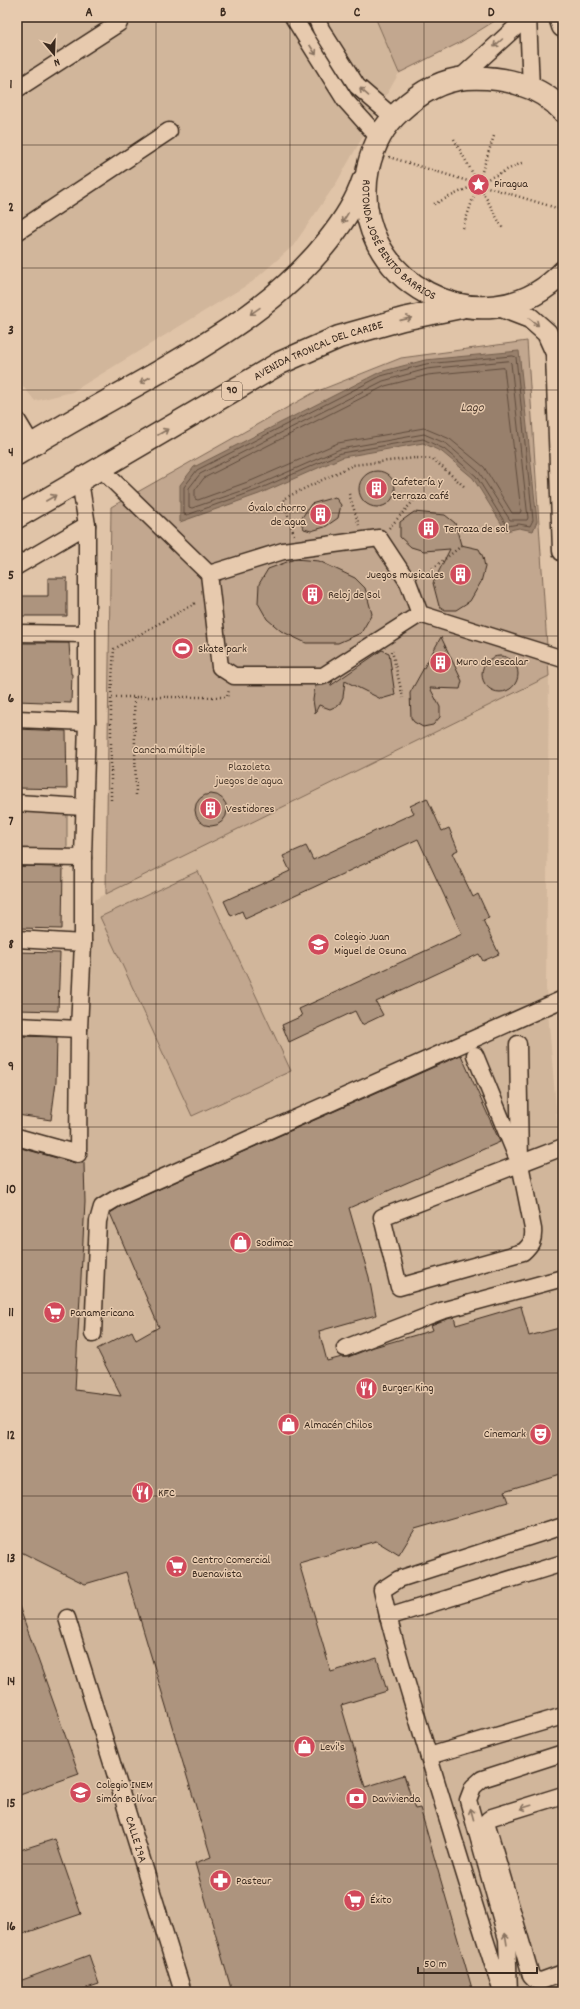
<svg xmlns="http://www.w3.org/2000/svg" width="580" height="2009" font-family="Dekko,sans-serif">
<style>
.built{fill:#d1b69b}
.green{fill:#c2a78f;stroke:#7e6856}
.water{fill:#98806c;stroke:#735e4d}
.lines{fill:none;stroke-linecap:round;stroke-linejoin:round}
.shore{stroke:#604c3d;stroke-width:1}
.building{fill:#ad947e;stroke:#3b2a1e}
.minor-casing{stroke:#3b2a1e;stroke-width:19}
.major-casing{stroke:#3b2a1e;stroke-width:23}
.highway-casing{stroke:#3b2a1e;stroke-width:25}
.path{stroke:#3b2a1e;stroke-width:2.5;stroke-dasharray:1 3;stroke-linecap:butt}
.minor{stroke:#e7caae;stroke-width:16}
.major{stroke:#e7caae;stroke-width:20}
.highway{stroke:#e7caae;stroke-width:22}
.oneway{stroke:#88725f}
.grid{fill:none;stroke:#3b2a1e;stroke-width:1;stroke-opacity:0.55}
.labels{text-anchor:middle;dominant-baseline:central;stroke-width:3;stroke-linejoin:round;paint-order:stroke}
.shield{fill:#e7caae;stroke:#6f5a49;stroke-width:1}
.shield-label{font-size:11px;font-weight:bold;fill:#3b2a1e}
.poi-label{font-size:12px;fill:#3b2a1e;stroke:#e7caae;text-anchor:start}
.street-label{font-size:12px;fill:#3b2a1e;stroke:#e7caae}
.park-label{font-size:12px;fill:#4f3d2f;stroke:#e7caae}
.water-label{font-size:13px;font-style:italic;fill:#4e3b2e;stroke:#e7caae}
.neatline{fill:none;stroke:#3b2a1e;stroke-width:1.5}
.grid-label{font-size:13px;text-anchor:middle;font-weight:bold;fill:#3b2a1e}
</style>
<rect width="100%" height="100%" fill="#e0c4a8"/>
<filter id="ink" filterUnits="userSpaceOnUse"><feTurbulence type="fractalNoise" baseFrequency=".025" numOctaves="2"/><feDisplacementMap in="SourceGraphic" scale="8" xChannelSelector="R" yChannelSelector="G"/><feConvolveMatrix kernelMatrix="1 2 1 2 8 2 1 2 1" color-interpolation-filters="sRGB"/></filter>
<g filter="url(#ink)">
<path class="built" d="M17 17H375L399 73 337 182 293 246 252 282 72 392 35 401 17 379Z
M549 676 546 988 563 1192V1992H17V1144L84 1163 94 900Z"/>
<path class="green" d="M375 17H501L461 42 399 73Z
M527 341 549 676 106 894 111 507 313 393 401 358Z
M17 809H67V849L17 850Z
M198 871 291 1071 192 1116 100 917Z"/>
<path class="water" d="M519 351 537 521 533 531 519 528 506 531 473 478 442 452 423 443 343 457 259 494 180 522V485L194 467 380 372 425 360Z"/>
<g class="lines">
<path class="shore" d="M513 356 516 357 533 520 530 526 519 524 507 526 476 476 444 449 423 439 341 453 257 490 187 515 184 514V487L197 470 381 376 426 364Z
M509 361 511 363 528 518 527 520H510L479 472 447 444 424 434 340 449 256 486 192 508 189 507V488L200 474 383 381 427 369Z
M504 368 521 511 520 513H512L484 467 450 439 424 428 338 443 253 480 198 500 195 499V490L204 478 385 386 428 375Z"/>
</g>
<path class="building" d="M359 489a18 18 0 1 1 36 0a18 18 0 1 1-36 0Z
M335 497 341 505 338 518 325 527 311 531 304 529 301 523V519L311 504Z
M414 512 445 515 455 523 461 545 479 549 483 557 485 567 481 582 470 601 456 610H445L439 606 433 583 450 549 424 551 411 547 400 537V522Z
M295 559 319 561 355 578 365 588 372 614 361 633 338 643H306L281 631 267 619 258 603 259 584 268 569Z
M48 578H67V616H17V596H48Z
M441 637 462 681 460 689 430 688 440 707V717L433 725 423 727 414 722 411 718 410 693Z
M17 643H69L71 674H72L71 703 17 701Z
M382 650 389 653 395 695 381 699 345 681 343 697 339 705 330 709 319 705 315 713 313 700 315 686 323 685 333 681 330 686Z
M482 674a18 18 0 1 1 36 0a18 18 0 1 1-36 0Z
M17 729 66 731 67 789 17 788Z
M195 810a16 16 0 1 1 32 0a16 16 0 1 1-32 0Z
M427 798 442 831 449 828 458 850 452 853 473 897 478 894 489 918 483 920 499 954 483 961 479 954 376 1002 383 1015 362 1025 355 1011 289 1042 282 1025 302 1016 299 1009 462 934 418 839 245 919 242 911 231 916 224 901 290 871 283 856 306 846 313 860 414 813 410 806Z
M17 866 63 867 62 929 17 928Z
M17 952 60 953 58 1011 17 1010Z
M17 1036 57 1037 56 1082 51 1120 17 1115Z
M461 1055 500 1142 349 1208 369 1277 376 1315 319 1331 327 1361 342 1357H348L374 1347 433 1330 431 1325 444 1320 454 1317 456 1325 521 1306 529 1336 563 1327V1473L504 1491 508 1502 415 1529 399 1555 376 1541 299 1563 331 1672 377 1658 387 1691 341 1705 365 1787 404 1775 415 1809 420 1808 473 1992H232L195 1863 211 1857 126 1572 85 1584 17 1550V1147L75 1163H84L85 1202 75 1390 121 1396 97 1349 132 1331 136 1340 159 1327 110 1213 121 1206Z
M19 1606 79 1774 17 1796V1607Z
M55 1839 81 1914 17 1936V1851Z
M89 1955 99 1984 75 1992H17V1982Z"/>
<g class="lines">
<defs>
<g id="minor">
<path d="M293 17 345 100 379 138"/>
<path d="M316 17 321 29 357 86 393 117"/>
<path d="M528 17 531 88"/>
<path d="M459 79 527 17"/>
<path d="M17 89 119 23"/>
<path d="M17 232 169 131"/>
<path d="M17 420 32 445"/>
<path d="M101 469 209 574 283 551 379 538 408 582 420 614 563 659"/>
<path d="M17 566 87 525"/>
<path d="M209 574 220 667 234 676H323L420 614"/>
<path d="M17 633 86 634"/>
<path d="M17 719 87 722"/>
<path d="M17 803 84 807"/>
<path d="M17 857 83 858"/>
<path d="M17 939 83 943"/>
<path d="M17 1026 79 1029"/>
<path d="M518 1044 520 1164 533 1229C534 1240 531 1245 523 1252L399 1287 382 1217 563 1147"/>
<path d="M475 1055 516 1155"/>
<path d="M17 1137 78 1154 79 1029 83 943V858L87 722V525L80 481"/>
<path d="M93 1334 98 1221 102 1207 117 1198 563 999"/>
<path d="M345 1348 441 1311 563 1278"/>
<path d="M388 1617 563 1563"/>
<path id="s1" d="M67 1618 183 1992"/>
<path d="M429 1756 563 1716"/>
<path d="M563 1795 492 1817 488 1820 487 1825 531 1976 535 1980 541 1981 563 1973"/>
<path d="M502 1992C475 1910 450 1827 425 1744 410 1693 393 1642 382 1590L399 1579 563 1526"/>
<path d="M509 1992 507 1939 468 1800 473 1787 482 1779 563 1753"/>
</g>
<path id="major" d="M499 306 530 318 547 333 556 353 563 551"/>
<g id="highway">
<path d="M560 17 563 26"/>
<path id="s2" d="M563 111C539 84 501 76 466 78 441 80 418 94 400 111 383 126 373 147 368 168 345 280 484 355 563 272"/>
<path d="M17 454C63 425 112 399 159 372 223 335 282 299 328 241 343 222 356 203 363 181"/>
<path id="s3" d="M17 517 280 363 339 337 403 319 461 307"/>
</g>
</defs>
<use href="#minor" class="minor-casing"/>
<use href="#major" class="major-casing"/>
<use href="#highway" class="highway-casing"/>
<path class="path" d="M454 139 503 229
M389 157 563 210
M434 204 524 162
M463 228 494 136
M349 494 359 525
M389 528 416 498
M294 535 283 499 353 465 415 458 433 459 466 488
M423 576 464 544
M392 651 403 698
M111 697 114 649 197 602
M136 795 134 697H227L229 690
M111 800V697H134"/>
<use href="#minor" class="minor"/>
<use href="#major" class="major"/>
<use href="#highway" class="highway"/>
</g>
<defs><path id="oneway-shaft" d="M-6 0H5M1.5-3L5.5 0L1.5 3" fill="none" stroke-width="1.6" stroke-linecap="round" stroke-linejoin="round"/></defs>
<g class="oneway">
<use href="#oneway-shaft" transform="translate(498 43) rotate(138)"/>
<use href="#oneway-shaft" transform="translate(313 50) rotate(57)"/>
<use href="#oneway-shaft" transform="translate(364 92) rotate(-139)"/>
<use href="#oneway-shaft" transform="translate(345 218) rotate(122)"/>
<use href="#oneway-shaft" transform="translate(255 311) rotate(145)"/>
<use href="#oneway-shaft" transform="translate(406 319) rotate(-13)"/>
<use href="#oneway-shaft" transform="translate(534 322) rotate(38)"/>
<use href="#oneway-shaft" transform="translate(145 380) rotate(150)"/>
<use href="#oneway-shaft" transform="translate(163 432) rotate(-30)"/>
<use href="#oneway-shaft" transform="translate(51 498) rotate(-30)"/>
<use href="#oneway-shaft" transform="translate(526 1807) rotate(163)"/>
<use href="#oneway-shaft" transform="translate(472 1814) rotate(-105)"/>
<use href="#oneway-shaft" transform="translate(506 1939) rotate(-99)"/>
</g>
</g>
<path class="grid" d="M156 17V1992M290 17V1992M424 17V1992M17 145H563M17 268H563M17 390H563M17 513H563M17 636H563M17 759H563M17 882H563M17 1004H563M17 1127H563M17 1250H563M17 1373H563M17 1496H563M17 1619H563M17 1741H563M17 1864H563"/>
<defs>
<symbol id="sight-disc" viewBox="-11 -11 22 22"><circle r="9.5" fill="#d1495b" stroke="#e7caae"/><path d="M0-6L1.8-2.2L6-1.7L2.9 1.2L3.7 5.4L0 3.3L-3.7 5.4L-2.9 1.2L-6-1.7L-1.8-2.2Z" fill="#fff"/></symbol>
<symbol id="building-disc" viewBox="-11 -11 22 22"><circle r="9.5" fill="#d1495b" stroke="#e7caae"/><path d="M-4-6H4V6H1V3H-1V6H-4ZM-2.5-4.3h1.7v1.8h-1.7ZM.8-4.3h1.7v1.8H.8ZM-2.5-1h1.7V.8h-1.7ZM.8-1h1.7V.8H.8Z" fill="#fff"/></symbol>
<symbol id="stadium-disc" viewBox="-11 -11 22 22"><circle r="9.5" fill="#d1495b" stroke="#e7caae"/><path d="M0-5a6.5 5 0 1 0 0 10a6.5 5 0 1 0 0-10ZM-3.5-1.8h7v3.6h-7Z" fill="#fff"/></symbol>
<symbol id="school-disc" viewBox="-11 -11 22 22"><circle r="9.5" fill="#d1495b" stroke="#e7caae"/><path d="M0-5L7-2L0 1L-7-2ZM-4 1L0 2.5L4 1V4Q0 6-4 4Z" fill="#fff"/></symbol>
<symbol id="shop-disc" viewBox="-11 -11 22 22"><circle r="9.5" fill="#d1495b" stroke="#e7caae"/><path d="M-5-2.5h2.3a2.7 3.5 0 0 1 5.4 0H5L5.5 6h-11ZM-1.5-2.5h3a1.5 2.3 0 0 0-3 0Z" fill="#fff"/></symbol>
<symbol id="supermarket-disc" viewBox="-11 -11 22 22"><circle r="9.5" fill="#d1495b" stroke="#e7caae"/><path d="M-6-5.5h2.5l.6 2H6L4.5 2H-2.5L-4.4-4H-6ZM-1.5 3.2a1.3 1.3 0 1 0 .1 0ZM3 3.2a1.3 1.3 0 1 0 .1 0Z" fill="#fff"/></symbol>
<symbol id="restaurant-disc" viewBox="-11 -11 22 22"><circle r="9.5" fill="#d1495b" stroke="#e7caae"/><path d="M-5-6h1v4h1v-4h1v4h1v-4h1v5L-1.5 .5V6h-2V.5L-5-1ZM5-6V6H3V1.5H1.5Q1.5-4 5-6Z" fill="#fff"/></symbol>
<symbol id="theatre-disc" viewBox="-11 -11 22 22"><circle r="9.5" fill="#d1495b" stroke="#e7caae"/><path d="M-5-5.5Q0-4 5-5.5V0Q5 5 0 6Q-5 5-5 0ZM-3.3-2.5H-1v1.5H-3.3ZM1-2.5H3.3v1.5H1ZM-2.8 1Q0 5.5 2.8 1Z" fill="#fff"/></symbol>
<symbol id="bank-disc" viewBox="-11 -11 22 22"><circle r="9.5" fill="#d1495b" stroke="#e7caae"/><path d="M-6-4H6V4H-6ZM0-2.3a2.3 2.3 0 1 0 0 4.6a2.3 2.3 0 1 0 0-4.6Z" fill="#fff"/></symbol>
<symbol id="pharmacy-disc" viewBox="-11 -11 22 22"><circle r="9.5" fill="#d1495b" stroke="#e7caae"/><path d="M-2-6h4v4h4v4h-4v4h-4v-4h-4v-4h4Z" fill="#fff"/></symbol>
</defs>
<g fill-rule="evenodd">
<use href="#sight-disc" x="466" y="172" width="25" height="25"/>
<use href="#building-disc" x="364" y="476" width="25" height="25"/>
<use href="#building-disc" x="308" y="502" width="25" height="25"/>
<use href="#building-disc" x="416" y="516" width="25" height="25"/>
<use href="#building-disc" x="448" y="562" width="25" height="25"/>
<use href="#building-disc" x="300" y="582" width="25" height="25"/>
<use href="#stadium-disc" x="170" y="636" width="25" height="25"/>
<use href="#building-disc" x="428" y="650" width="25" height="25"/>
<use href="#building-disc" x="198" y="796" width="25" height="25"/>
<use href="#school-disc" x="306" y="932" width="25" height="25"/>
<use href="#shop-disc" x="228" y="1230" width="25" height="25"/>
<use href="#supermarket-disc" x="42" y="1300" width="25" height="25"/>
<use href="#restaurant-disc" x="354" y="1376" width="25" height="25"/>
<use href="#shop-disc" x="276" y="1412" width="25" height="25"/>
<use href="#theatre-disc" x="528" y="1422" width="25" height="25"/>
<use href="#restaurant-disc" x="130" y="1480" width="25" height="25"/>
<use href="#supermarket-disc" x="164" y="1554" width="25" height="25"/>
<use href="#shop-disc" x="292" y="1734" width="25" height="25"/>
<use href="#school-disc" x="68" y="1780" width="25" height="25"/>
<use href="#bank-disc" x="344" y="1786" width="25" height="25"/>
<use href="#pharmacy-disc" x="208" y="1868" width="25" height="25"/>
<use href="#supermarket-disc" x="342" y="1888" width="25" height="25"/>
</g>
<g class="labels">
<rect class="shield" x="222" y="382" width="20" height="18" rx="3"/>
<g class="shield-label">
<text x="232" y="391">90</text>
</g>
<g class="poi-label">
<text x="494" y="184">Piragua</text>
<text x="392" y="482">Cafetería y<tspan x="392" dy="14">terraza café</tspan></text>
<text x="306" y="508" text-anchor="end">Óvalo chorro<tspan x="306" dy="14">de agua</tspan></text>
<text x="444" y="529">Terraza de sol</text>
<text x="444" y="575" text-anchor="end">Juegos musicales</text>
<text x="328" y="595">Reloj de Sol</text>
<text x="198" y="649">Skate park</text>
<text x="456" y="662">Muro de escalar</text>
<text x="226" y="809">Vestidores</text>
<text x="334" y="937">Colegio Juan<tspan x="334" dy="14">Miguel de Osuna</tspan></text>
<text x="256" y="1243">Sodimac</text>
<text x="70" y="1313">Panamericana</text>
<text x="382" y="1388">Burger King</text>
<text x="304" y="1425">Almacén Chilos</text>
<text x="526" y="1434" text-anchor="end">Cinemark</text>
<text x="158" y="1493">KFC</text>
<text x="192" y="1560">Centro Comercial<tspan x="192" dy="14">Buenavista</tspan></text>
<text x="320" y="1747">Levi's</text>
<text x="96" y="1785">Colegio INEM<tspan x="96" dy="14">Simón Bolívar</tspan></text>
<text x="372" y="1799">Davivienda</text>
<text x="236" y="1881">Pasteur</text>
<text x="370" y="1900">Éxito</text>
</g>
<g class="street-label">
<text stroke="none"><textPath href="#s2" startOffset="332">ROTONDA JOSÉ BENITO BARRIOS</textPath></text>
<text stroke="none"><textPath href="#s3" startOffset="345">AVENIDA TRONCAL DEL CARIBE</textPath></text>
<text stroke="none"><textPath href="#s1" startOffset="232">CALLE 29A</textPath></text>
</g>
<g class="park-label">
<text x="169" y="750">Cancha múltiple</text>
<text x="249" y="767">Plazoleta<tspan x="249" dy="14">juegos de agua</tspan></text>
</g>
<g class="water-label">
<text x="472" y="408">Lago</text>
</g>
</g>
<rect width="580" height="2009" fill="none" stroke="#e7caae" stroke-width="44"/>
<g transform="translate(54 54) rotate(161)" stroke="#e7caae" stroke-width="3" paint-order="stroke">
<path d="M0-3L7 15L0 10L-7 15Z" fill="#3b2a1e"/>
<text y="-6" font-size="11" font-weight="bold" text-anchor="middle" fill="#3b2a1e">N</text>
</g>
<path d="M418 1967v6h119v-6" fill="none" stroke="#3b2a1e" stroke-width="2"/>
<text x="424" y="1967" font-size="12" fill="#3b2a1e" stroke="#e7caae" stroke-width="3" paint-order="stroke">50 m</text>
<rect x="22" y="22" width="536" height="1965" class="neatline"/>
<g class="grid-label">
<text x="89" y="16">A</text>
<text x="223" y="16">B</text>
<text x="357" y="16">C</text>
<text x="491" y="16">D</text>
<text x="11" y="88">1</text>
<text x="11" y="211">2</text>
<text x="11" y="334">3</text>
<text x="11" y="456">4</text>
<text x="11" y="579">5</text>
<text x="11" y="702">6</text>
<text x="11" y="825">7</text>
<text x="11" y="948">8</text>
<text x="11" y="1070">9</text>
<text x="11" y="1193">10</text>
<text x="11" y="1316">11</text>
<text x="11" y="1439">12</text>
<text x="11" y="1562">13</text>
<text x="11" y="1685">14</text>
<text x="11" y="1807">15</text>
<text x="11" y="1930">16</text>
</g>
</svg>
